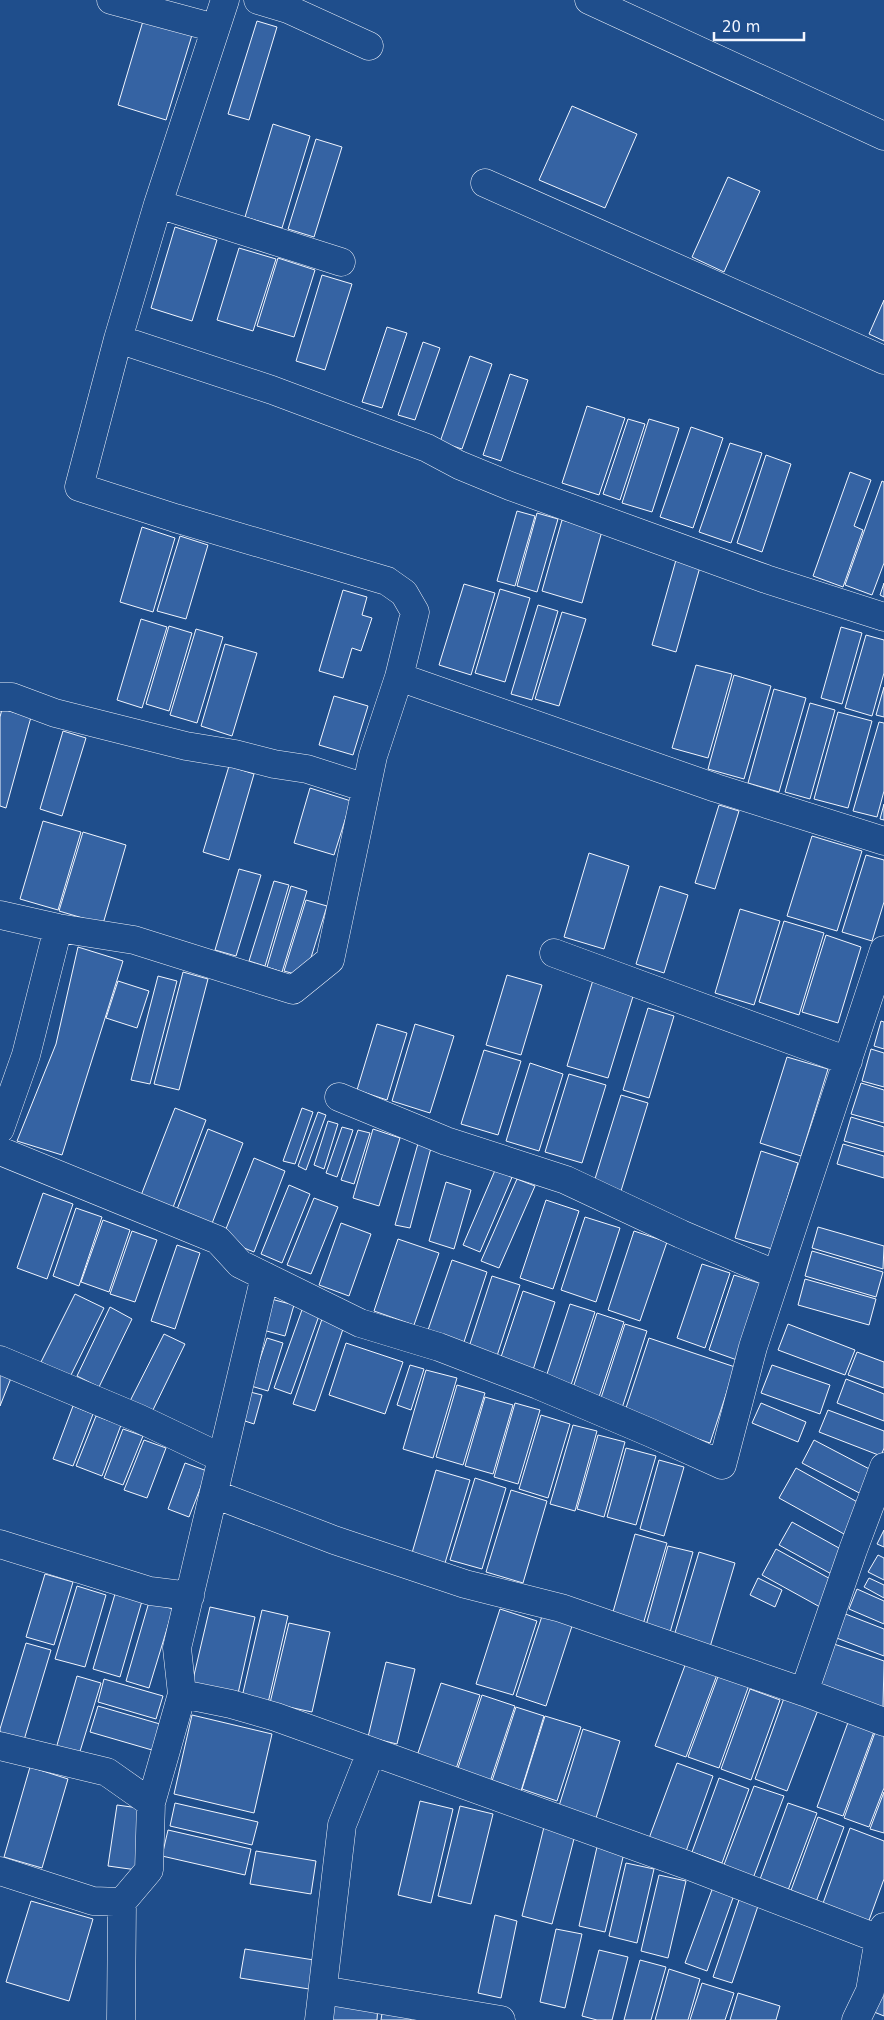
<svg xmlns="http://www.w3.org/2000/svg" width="884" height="2020" font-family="'DejaVu Sans',sans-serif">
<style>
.building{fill:#3563a3;stroke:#f2f6ff}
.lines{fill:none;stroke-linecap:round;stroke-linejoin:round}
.minor-casing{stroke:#f2f6ff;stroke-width:29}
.minor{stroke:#1f4e8c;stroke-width:28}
</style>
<rect width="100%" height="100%" fill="#1f4e8c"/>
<path class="building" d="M143 21 192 35 166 120 118 105Z
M257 21 277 27 249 120 228 114Z
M572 106 637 134 605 208 539 180Z
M273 124 310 136 282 228 245 217Z
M316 139 342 147 314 237 288 229Z
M728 177 760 191 724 272 692 257Z
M175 227 217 240 192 321 151 308Z
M239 248 276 259 253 331 217 320Z
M278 258 315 270 294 337 257 326Z
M322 275 352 284 325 370 296 361Z
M884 300V341L869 334Z
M387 327 407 333 382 408 362 402Z
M423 342 440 348 415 420 398 415Z
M470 356 492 364 462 449 440 442Z
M510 374 528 380 501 461 483 455Z
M587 406 625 418 599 495 562 483Z
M628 419 645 424 620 500 603 494Z
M649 419 679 428 652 512 622 503Z
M691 427 723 438 693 528 660 517Z
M730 443 762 453 731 543 699 532Z
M766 455 791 464 762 552 737 543Z
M850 472 871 480 854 526 863 530 843 587 813 576Z
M882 481 884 482V563L872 595 845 585Z
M517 511 535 516 515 586 497 581Z
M537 513 558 519 537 592 517 586Z
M562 520 602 531 582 603 542 591Z
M142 527 175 538 153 612 120 602Z
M180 536 208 545 186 619 157 611Z
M676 560 700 567 676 652 652 645Z
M884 583V597L880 595Z
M464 584 495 593 471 675 439 665Z
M500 589 530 598 505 682 475 673Z
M343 590 367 597 362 615 372 618 361 651 352 648 343 678 319 671Z
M538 605 558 611 532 700 511 694Z
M562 612 586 619 559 706 535 699Z
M141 619 167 627 142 708 117 700Z
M169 626 192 633 169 711 146 704Z
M841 627 862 633 842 704 821 698Z
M196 629 223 637 197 723 170 715Z
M866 635 884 640V673L872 716 845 708Z
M225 644 257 653 232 736 201 726Z
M696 665 732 674 708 758 672 748Z
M734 675 771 686 744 779 708 769Z
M884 687V717L876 715Z
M774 689 806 698 779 792 748 783Z
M334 696 368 706 353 755 319 745Z
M810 703 835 710 810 799 785 792Z
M2 709 31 717 6 808 0 806V717Z
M838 712 872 721 848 808 814 799Z
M879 722 884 723V791L877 817 853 811Z
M63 731 86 738 62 816 40 809Z
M229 766 254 774 229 860 203 852Z
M310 788 351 801 334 855 294 843Z
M884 804V820L880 819Z
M719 805 739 811 715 889 695 883Z
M43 821 81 832 58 910 20 899Z
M83 832 126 845 103 924 59 911Z
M812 836 862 851 837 931 787 916Z
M589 853 629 866 604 949 564 937Z
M866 855 884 860V902L872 941 842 932Z
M239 869 261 875 236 956 215 950Z
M274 881 289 885 265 966 249 961Z
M291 886 307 891 282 972 267 967Z
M660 886 688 895 664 973 636 964Z
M306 900 327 906 305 977 284 971Z
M740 909 780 921 754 1005 715 993Z
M784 921 824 933 799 1015 759 1002Z
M826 935 861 947 838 1023 802 1012Z
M78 947 123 961 62 1155 17 1141 56 1044Z
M183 972 208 979 179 1090 154 1084Z
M507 975 542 985 521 1055 486 1045Z
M158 976 177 981 150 1084 131 1080Z
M593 980 634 993 608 1078 567 1066Z
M118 981 149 991 137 1028 106 1018Z
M648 1008 674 1016 649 1098 623 1090Z
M881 1021 884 1022V1049L874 1046Z
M377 1024 407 1033 387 1100 357 1090Z
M415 1024 454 1036 430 1113 392 1101Z
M871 1049 884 1053V1087L862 1081Z
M484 1050 521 1061 498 1135 461 1124Z
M787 1057 828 1069 801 1156 760 1143Z
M530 1063 563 1074 539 1151 506 1141Z
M569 1074 606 1085 582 1163 545 1152Z
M861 1083 884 1090V1123L851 1114Z
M621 1095 648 1103 621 1191 594 1182Z
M175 1108 206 1120 172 1210 140 1198Z
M302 1108 313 1112 295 1164 283 1161Z
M318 1112 326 1115 306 1170 298 1166Z
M851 1117 884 1127V1152L844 1141Z
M328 1121 338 1124 324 1169 314 1165Z
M342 1127 353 1130 337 1177 326 1173Z
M208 1129 243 1143 211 1226 176 1212Z
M373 1129 400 1138 379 1206 353 1198Z
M358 1130 370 1133 354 1184 341 1180Z
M419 1140 432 1144 410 1228 395 1225Z
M843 1144 884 1156V1178L837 1164Z
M761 1151 798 1163 772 1249 735 1238Z
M254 1158 285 1171 254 1252 222 1239Z
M496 1168 513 1175 480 1252 463 1245Z
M517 1179 535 1186 499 1268 481 1261Z
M446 1182 471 1190 454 1249 429 1241Z
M289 1185 310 1194 282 1263 261 1254Z
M43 1193 73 1204 47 1279 17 1268Z
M314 1198 338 1207 311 1274 287 1265Z
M546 1200 579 1211 553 1289 520 1278Z
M76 1208 102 1217 79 1286 53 1276Z
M585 1217 620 1228 596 1302 561 1290Z
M103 1220 130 1230 109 1292 81 1282Z
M341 1223 371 1234 349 1296 319 1285Z
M818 1227 884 1246 883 1269 812 1248Z
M132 1231 157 1240 135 1302 110 1294Z
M634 1231 667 1242 640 1321 608 1310Z
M398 1239 439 1253 414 1325 374 1311Z
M177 1245 200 1253 175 1329 151 1321Z
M812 1251 883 1272 876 1297 805 1276Z
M452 1260 487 1272 463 1345 427 1333Z
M702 1264 730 1273 705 1348 677 1338Z
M734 1275 762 1284 737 1360 709 1350Z
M492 1276 520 1285 496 1359 468 1350Z
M805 1279 876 1299 869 1325 798 1305Z
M523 1291 555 1302 532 1373 499 1363Z
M75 1294 104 1308 70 1377 41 1362Z
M271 1299 294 1305 285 1336 263 1330Z
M570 1304 595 1312 570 1388 545 1380Z
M110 1307 132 1319 99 1387 77 1376Z
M303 1307 320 1313 291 1394 274 1388Z
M597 1313 624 1322 599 1397 573 1388Z
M322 1319 344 1326 315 1411 293 1404Z
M625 1324 647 1331 622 1408 600 1401Z
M788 1324 855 1350 845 1375 778 1350Z
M164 1334 185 1344 151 1414 129 1403Z
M267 1338 283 1343 268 1391 251 1386Z
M649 1338 735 1367 710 1443 624 1414Z
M346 1343 403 1362 385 1414 329 1395Z
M857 1352 884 1362V1388L848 1375Z
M410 1365 424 1369 411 1410 397 1405Z
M772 1365 830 1385 820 1414 761 1393Z
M0 1367 13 1373 0 1406Z
M426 1370 457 1378 433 1458 403 1449Z
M846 1379 884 1394V1421L837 1403Z
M457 1385 485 1393 463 1465 436 1457Z
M250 1392 262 1395 254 1424 242 1420Z
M485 1397 513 1405 493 1474 465 1466Z
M515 1403 540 1410 518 1484 494 1477Z
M761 1403 806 1422 798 1442 752 1423Z
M73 1406 93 1414 73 1466 53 1459Z
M828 1410 884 1431V1448L881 1456 819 1432Z
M541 1415 570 1424 548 1498 519 1489Z
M96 1416 121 1425 102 1476 76 1466Z
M573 1425 597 1431 575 1511 550 1504Z
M123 1429 143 1436 123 1485 104 1478Z
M598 1435 625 1442 604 1517 577 1509Z
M144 1440 166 1448 147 1498 124 1490Z
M814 1440 877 1473 865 1496 802 1463Z
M626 1448 656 1456 636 1525 607 1517Z
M659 1460 684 1467 664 1536 640 1529Z
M185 1463 207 1471 189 1517 168 1509Z
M796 1468 861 1504 844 1534 779 1498Z
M436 1470 470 1480 445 1563 412 1553Z
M475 1478 506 1488 482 1569 450 1560Z
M511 1490 547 1501 523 1583 486 1572Z
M792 1522 848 1553 835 1576 779 1545Z
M884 1530V1547L877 1544Z
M635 1534 667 1543 642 1628 611 1619Z
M668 1546 693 1552 669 1636 645 1629Z
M776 1549 834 1581 820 1607 762 1575Z
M699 1552 735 1563 710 1647 674 1636Z
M878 1555 884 1558V1580L868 1572Z
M45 1574 73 1582 54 1645 26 1637Z
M758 1578 782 1590 775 1607 750 1595Z
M869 1578 884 1585V1598L864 1587Z
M77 1586 106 1595 85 1667 55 1659Z
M857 1589 884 1601V1624L849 1609Z
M115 1594 142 1601 120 1677 93 1669Z
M149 1602 173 1609 149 1688 126 1681Z
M210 1607 255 1617 237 1698 191 1688Z
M500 1609 537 1621 513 1695 476 1684Z
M262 1610 288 1616 268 1703 242 1697Z
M543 1613 573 1623 546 1706 516 1696Z
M843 1613 884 1629V1656L834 1637Z
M289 1623 330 1632 312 1712 270 1703Z
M26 1643 51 1650 24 1740 0 1732V1729Z
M834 1644 884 1661 883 1708 819 1687Z
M687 1660 718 1672 686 1757 655 1746Z
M386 1662 415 1669 397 1744 368 1737Z
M719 1674 749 1685 719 1768 688 1757Z
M77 1676 101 1683 78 1758 55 1752Z
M104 1679 163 1696 156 1719 98 1702Z
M441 1683 480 1695 456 1769 417 1756Z
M750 1689 780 1700 751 1780 721 1769Z
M482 1695 515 1706 490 1782 457 1771Z
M784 1698 818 1710 787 1791 755 1779Z
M98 1706 160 1724 152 1750 90 1732Z
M516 1707 544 1716 521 1791 492 1781Z
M192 1715 272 1734 254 1813 174 1794Z
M545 1716 581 1727 557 1801 522 1789Z
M850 1717 876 1726 843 1816 817 1807Z
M877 1727 884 1730V1788L869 1827 844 1818Z
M583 1729 620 1741 596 1818 559 1806Z
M677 1763 713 1776 685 1854 648 1841Z
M30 1767 68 1779 42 1868 4 1857Z
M719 1778 749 1789 722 1863 692 1852Z
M754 1786 784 1796 752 1881 722 1870Z
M884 1792V1833L870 1829Z
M420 1801 453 1809 431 1903 398 1895Z
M175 1803 258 1822 252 1845 170 1826Z
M788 1803 817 1813 787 1893 759 1882Z
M117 1805 146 1809 137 1870 108 1866Z
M460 1806 493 1814 471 1904 438 1896Z
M818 1817 844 1827 816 1902 790 1893Z
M544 1827 575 1835 552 1924 522 1916Z
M850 1828 884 1841V1879L868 1923 822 1906Z
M168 1830 251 1849 245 1875 162 1856Z
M597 1847 624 1853 605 1932 579 1926Z
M256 1851 316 1861 311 1894 250 1884Z
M626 1863 654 1869 637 1943 609 1936Z
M659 1875 686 1881 668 1958 641 1951Z
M713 1887 734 1895 707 1971 685 1963Z
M740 1897 759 1903 732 1983 713 1977Z
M31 1901 93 1919 69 2001 6 1982Z
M495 1915 517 1921 501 1998 478 1993Z
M556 1929 582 1934 565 2008 540 2002Z
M245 1949 314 1960 309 1989 240 1978Z
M599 1950 628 1957 612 2020H597L582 2016Z
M640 1960 666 1967 651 2020H624Z
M669 1969 700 1979 688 2020H655Z
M702 1983 734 1993 725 2020H690Z
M883 1991 884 1992V2016L874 2012Z
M738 1993 780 2006 776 2020H730Z
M334 2001 378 2005 377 2020H332Z
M383 2007 412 2010 411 2020H381Z"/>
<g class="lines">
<defs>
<path id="minor" d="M111 0 215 28
M258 0 288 9 369 46
M589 0 884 136
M485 183 884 360
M158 204 341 262
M118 339 158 204 225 0
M399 677 415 612 404 593 387 581 175 518 79 487 118 339 272 390 427 448 459 465 510 486 766 579 884 617
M0 697H12L55 713 186 746 235 754 274 764 307 769 366 788
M0 915 58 928 134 940 293 990 330 960 373 756 399 677 716 788 884 841
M554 953 848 1061
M339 1097 446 1141 566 1180 681 1234 777 1275
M0 1129 26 1055 58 928
M0 1151 218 1240 240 1264 360 1323 439 1347 538 1385 651 1433 722 1465 753 1347 884 950
M0 1360 138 1418 222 1458
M214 1494 334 1540 465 1584 561 1608 804 1692 884 1722
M0 1544 150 1591 190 1596
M804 1692 853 1550 884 1467
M182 1694 231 1704 276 1717 687 1865 879 1939
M0 1746 107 1772 151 1803
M0 1871 93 1901 122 1902 149 1870 151 1803 182 1694 177 1648 265 1276
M323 1990 501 2020
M121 2020 122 1902
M319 2020 342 1825 371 1752
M856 2020 870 1991 879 1939 884 1927"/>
</defs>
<use href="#minor" class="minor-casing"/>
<use href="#minor" class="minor"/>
</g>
<path d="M714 32v8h90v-8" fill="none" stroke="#f2f6ff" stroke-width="2.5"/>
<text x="722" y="32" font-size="15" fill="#f2f6ff" stroke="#1f4e8c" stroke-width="4" paint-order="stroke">20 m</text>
</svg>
